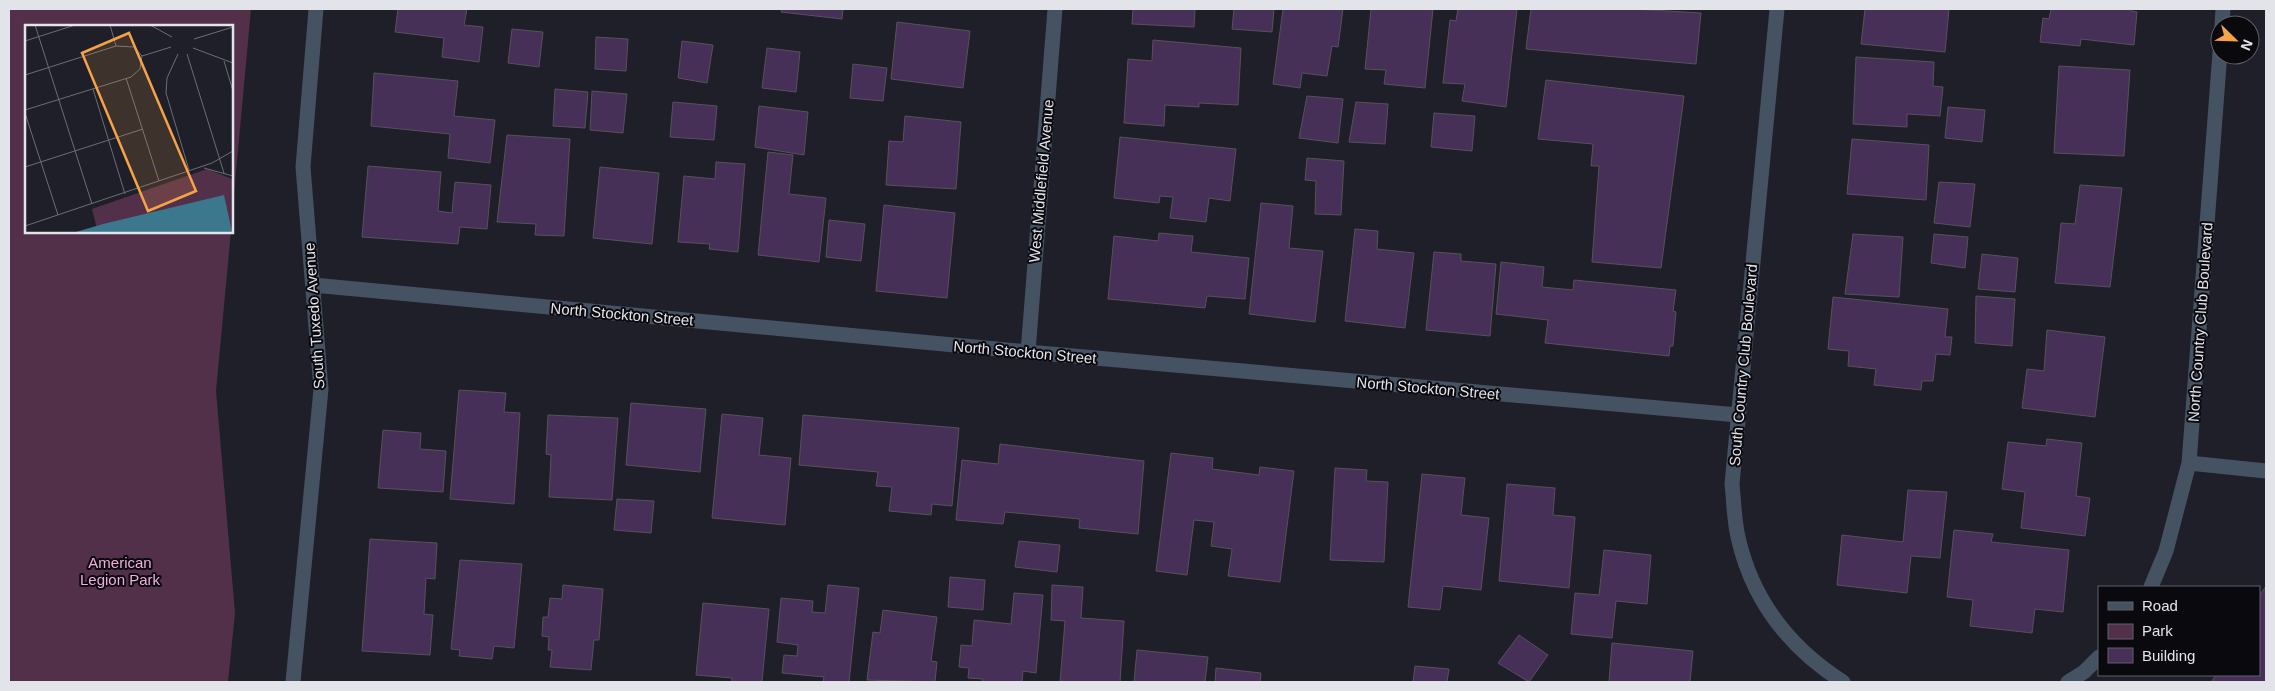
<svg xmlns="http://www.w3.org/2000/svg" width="2275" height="691" font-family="Arial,sans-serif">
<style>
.green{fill:#533049}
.building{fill:#473058;stroke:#56515b}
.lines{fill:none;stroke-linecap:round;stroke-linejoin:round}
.minor{stroke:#445262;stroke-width:15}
.labels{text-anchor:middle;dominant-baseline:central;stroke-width:4;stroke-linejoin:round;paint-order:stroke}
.street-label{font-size:15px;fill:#e3e3ea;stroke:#09090e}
.park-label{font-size:15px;fill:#f3addd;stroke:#09090e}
.inset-road{fill:none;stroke:#6d6d76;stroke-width:1}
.view{fill:#f6a247;fill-opacity:0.15;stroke:#f6a247;stroke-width:2.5}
.inset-edge{fill:none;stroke:#e3e3ea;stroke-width:2.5}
</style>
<rect width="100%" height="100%" fill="#1e1f29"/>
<path class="green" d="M9 9H251L231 226V26H26V231H231L216 391 235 613 228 682H9Z"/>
<path class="building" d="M398 9H467L464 25 483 27 479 62 442 57 444 38 395 32Z
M782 9H843L842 19 781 12Z
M1133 9H1195L1194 27 1132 24Z
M1234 9H1274L1272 32 1232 29Z
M1283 9H1343L1338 47 1332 46 1327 76 1302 73 1300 88 1273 84Z
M1371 9H1433L1425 88 1384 84 1386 70 1365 69Z
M1458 9H1517L1506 107 1462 101 1465 84 1443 83 1450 20 1456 21Z
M1531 9H1634L1701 13 1696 64 1526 49Z
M1865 9H1949L1945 52 1861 44Z
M2051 9H2131V11L2137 12 2134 45 2081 39 2080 46 2040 42 2043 18 2049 19Z
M897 22 970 31 963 88 891 79Z
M512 29 543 32 539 67 508 63Z
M596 37 628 39 626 71 595 69Z
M1153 40 1241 48 1238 105 1199 103V107L1165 105 1164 126 1124 123 1128 59 1152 61Z
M682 41 713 45 707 83 678 78Z
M767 48 800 52 796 92 762 88Z
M1856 57 1934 62 1933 86 1943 87 1940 116 1907 114V127L1853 124Z
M853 64 887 68 883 101 850 98Z
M2059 66 2130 70 2124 156 2054 153Z
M374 73 458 81 454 116 495 120 490 163 448 158 450 134 371 126Z
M1546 80 1684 96 1661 268 1592 262 1599 166H1591L1593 144 1538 139Z
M555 89 588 92 585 128 553 126Z
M592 91 627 94 623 133 590 130Z
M1307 96 1343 99 1338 143 1299 138Z
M673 102 717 106 714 140 670 137Z
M1356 102 1388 104 1385 144 1349 142Z
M759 106 808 112 804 155 755 147Z
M1948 107 1985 110 1982 142 1945 138Z
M1434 113 1475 116 1472 151 1431 147Z
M905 116 961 122 956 189 886 185 889 141 903 142Z
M507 135 570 139 564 236 535 235 536 224 497 222Z
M1120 137 1236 149 1230 201 1209 198 1206 222 1170 218 1173 197 1160 196 1159 203 1114 198Z
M1852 139 1929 145 1926 200 1847 194Z
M768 152 793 155 789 194 826 198 819 262 758 255Z
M1307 158 1344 161 1341 215 1315 214 1316 181 1305 180Z
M716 162 745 164 738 252 709 249 710 244 678 242 684 176 715 179Z
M368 166 441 172 438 211 452 213 455 182 491 185 487 229 460 227 458 244 362 237Z
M600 167 659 173 652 244 593 238Z
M1939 182 1975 184 1970 227 1934 223Z
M2080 185 2122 188 2110 287 2055 283 2061 223 2075 224Z
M1261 203 1293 206 1289 248 1323 251 1315 322 1249 314Z
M884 205 955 213 947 298 876 291Z
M829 220 865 224 861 261 826 257Z
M1355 229 1378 231 1377 249 1414 253 1405 328 1345 321Z
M1159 233 1193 236 1191 252 1249 258 1245 299 1207 296 1205 308 1108 299 1114 236 1158 241Z
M1853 234 1903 237 1899 297 1845 294Z
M1934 234 1968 237 1965 268 1931 263Z
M1434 252 1461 254V261L1496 264 1490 336 1426 330Z
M1982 254 2018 258 2015 292 1978 289Z
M1501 262 1544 267 1542 287 1573 290 1574 280 1676 290 1673 311 1676 312 1673 346H1670L1669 356 1545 343 1548 320 1496 314Z
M1976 296 2015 299 2012 346 1975 343Z
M1833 297 1948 309 1945 337H1952L1950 355 1936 354 1933 381H1922L1921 390 1874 385 1876 369 1848 366 1849 351 1828 349Z
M2047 330 2105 337 2095 417 2022 408 2027 369 2044 371Z
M459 390 506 393 504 412 520 413 514 504 450 499Z
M631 403 706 409 700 472 626 465Z
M722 414 763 418 759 455 791 458 785 525 712 518Z
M548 415 618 418 612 500 549 497 551 455 546 454Z
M803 415 959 428 952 506 932 504 931 515 889 511 892 487 876 486 878 472 799 465Z
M383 430 421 433 420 449 446 451 443 492 378 488Z
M2047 439 2082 443 2076 496 2090 498 2085 536 2021 528 2025 492 2002 489 2008 442 2046 446Z
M1000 444 1144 461 1138 534 1079 528 1080 519 1005 512 1003 524 956 520 962 460 998 464Z
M1171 453 1213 458 1212 469 1259 475 1260 467 1294 471 1280 582 1228 576 1232 549 1211 546 1214 522 1194 520 1187 575 1156 571Z
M1335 468 1367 470 1366 481 1388 482 1384 562 1330 560Z
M1422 474 1465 478 1461 515 1489 518 1481 590 1443 586 1440 610 1408 607Z
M1507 484 1555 488 1553 515 1575 517 1569 588 1499 581Z
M1908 490 1947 492 1940 558 1911 556 1907 593 1837 585 1842 535 1903 542Z
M617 499 654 501 651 533 614 530Z
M1954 530 1993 534 1991 542 2069 550 2063 612 2035 609 2032 633 1970 626 1973 600 1947 597Z
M370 539 437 543 435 579 426 578 424 614 433 615 430 655 362 651Z
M1019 541 1060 545 1057 572 1015 567Z
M1604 550 1651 555 1647 604 1616 601 1612 638 1571 634 1575 593 1599 595Z
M460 560 522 564 514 648 494 646 492 659 459 656 460 650 451 649Z
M950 577 985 580 983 610 948 607Z
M563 585 603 589 599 640H594L591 670 550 667 552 650H548L549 637 542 636 543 617H548L550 598 562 599Z
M828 585 859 588 849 682H823L824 677 782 673 784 655 797 656 798 645 777 642 781 598 813 601 812 612 825 613Z
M1052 585 1083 587 1081 618 1124 621 1120 682H1060L1065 621 1051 620Z
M2266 586V682H2211L2216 675H2259V596Z
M1014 593 1043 595 1036 673 1023 671 1022 682H982L983 679 968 678 969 668 959 667 961 645 972 646 974 620 1011 624Z
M703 603 769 609 762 682H732V678L696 675Z
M883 610 937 617 931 661 937 662 935 682 867 680 873 632 880 633Z
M1519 635 1548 655 1529 682 1498 663Z
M1612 643 1693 651 1690 682H1609Z
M1137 650 1208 657 1205 682H1134Z
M1415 666 1449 669 1447 682H1413Z
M1216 668 1261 673 1260 682H1215Z"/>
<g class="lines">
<path class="minor" d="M1777 9 1732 484C1734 502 1734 520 1738 537 1752 600 1790 648 1843 682
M2222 25 2223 9
M313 285 1028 352 1738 415
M1028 352 1055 9
M2189 463 2266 471
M2151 587 2166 551 2189 463 2220 52
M293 682 321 389 303 167 316 9
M2068 682 2084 672 2099 657"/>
</g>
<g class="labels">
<g class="street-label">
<text transform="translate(1041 181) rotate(-85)">West Middlefield Avenue</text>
<text transform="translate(622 314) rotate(5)">North Stockton Street</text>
<text transform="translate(314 316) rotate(-94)">South Tuxedo Avenue</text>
<text transform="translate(2200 322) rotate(-86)">North Country Club Boulevard</text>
<text transform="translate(1025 352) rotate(5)">North Stockton Street</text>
<text transform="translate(1743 365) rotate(-85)">South Country Club Boulevard</text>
<text transform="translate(1428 388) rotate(5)">North Stockton Street</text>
</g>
<g class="park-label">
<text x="120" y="562">American<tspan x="120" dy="17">Legion Park</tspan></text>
</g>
</g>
<g transform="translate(25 25)">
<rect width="208" height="208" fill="#1e1f29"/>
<path d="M182 144 207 154V207L72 204 67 184Z" fill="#533049"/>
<path d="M199 170 207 207H51L78 199Z" fill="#3b788e"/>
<path class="inset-road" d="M10 0 67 179M85 0 91 21M125 0 147 12M169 14 208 2M0 16 50 0M168 23 208 38M153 29 142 53 141 68 164 145M162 29 199 148M199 36 208 66M0 50 91 21 109 22 117 31M101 53 134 156M68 64 100 169M0 85 106 52 115 44 117 31 146 22M0 88 33 190M0 142 118 104M179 143 208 151M0 201 187 138 208 126"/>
<path class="view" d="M104 8 171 166 123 186 57 28Z"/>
<rect width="208" height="208" class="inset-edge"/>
</g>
<rect width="2275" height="691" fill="none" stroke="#e3e3ea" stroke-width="20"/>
<rect x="2098" y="586" width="162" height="90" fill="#09090e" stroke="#606066"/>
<rect x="2108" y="602" width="25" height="8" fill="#445262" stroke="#606066"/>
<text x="2142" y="611" font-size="15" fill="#e3e3ea">Road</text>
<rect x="2108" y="624" width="25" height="15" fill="#533049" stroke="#606066"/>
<text x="2142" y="636" font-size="15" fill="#e3e3ea">Park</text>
<rect x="2108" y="648" width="25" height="15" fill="#473058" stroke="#606066"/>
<text x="2142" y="661" font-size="15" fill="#e3e3ea">Building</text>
<g transform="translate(2235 40) rotate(113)"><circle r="24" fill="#09090e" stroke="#606066"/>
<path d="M0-4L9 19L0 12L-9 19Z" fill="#f6a247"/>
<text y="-8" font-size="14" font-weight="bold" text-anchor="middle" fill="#e3e3ea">N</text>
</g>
</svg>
